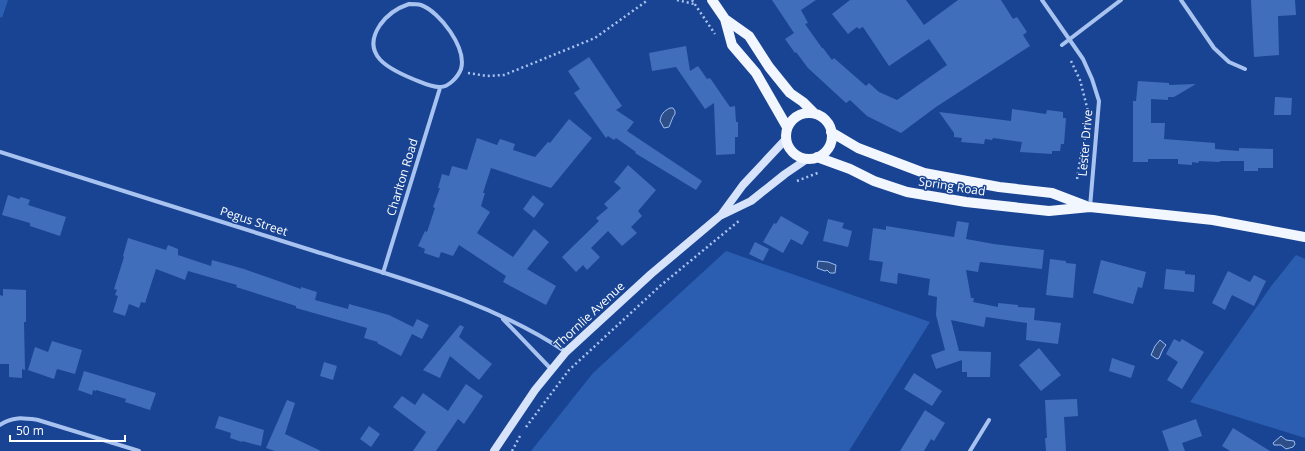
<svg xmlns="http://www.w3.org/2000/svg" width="1305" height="451" font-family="'Open Sans',sans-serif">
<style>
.green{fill:#2b5db1}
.water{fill:#2e4e88;stroke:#9bbdf2}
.building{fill:#416eba}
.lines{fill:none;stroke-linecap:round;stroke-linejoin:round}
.path{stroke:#a9c3f0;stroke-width:2.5;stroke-dasharray:2 3;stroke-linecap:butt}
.street{stroke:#a9c3f0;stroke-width:4}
.secondary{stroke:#d6e3fb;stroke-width:8}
.primary{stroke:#f1f6ff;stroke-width:10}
.labels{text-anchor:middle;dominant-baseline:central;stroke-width:3;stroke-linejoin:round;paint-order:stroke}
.street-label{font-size:12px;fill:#fff;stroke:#194493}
</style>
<rect width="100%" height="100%" fill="#194493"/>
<path class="green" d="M0 0H8L2 18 0 17Z
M726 251 930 322 849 451H531L593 373Z
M1296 255 1305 259V438L1190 402 1272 285Z"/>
<path class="water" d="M670 108H673L675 111V114L673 117 669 127 664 128 660 121C661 114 664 111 670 108Z
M818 261 828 262 836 265 835 273H830L827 270 825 271 817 268Z
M1160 340 1166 345 1163 349 1159 358 1157 359 1151 355 1155 346Z
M1281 436 1286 440 1294 441 1295 444 1293 447 1286 449 1281 445H1274L1273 443Z"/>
<path class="building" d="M772 0H816L801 10 808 23 805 24 822 48H823L832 60 834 58 866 86 869 83 879 92 897 100 947 65 929 39 889 66 863 27 859 29 857 27 848 34 832 14 850 0H906L924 25 958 0H1001L1013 19 1017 17 1027 32 1023 35 1030 46 936 107 901 133 867 116 850 100 846 103 808 68 796 52 795 53 785 39 794 33Z
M1251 0H1295L1296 15 1278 16 1279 55 1254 57Z
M686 46 690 71 698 66 707 79 710 78 730 107 735 106 736 122H738V137H735V154L716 155 714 103 705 109 676 67 652 71 649 53Z
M589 57 622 106 616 110 634 122 627 131 702 181 696 190 635 153 636 152 616 138 614 140 608 136 606 138 574 93 580 89 568 71Z
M1138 81 1169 83V85L1196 84 1174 97H1168V100L1151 99V123H1165L1164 139 1215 143V149L1239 151V148L1273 149V168H1258V171H1244V161H1220V162L1199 161 1198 163 1192 162V165L1178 164V159H1148V162H1133V101H1136Z
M1275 97 1292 98 1291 115H1274Z
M1012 109 1046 114 1047 110 1063 112V118H1066L1064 144H1061L1060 151H1052V154L1020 152 1022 142 993 138 992 140 985 139 984 144 961 142 962 138 954 137V133L939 112 1011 121Z
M569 119 592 138 551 188 491 168 483 193H485L481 206 490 212 477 233 513 257 534 229 549 242 527 269 556 286 546 305 503 282 506 276 459 245 453 256 441 252 439 258 424 253 425 249 418 246 425 231 427 232 435 208 433 207 440 188H438L442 174 449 176 452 166 467 170 477 138 497 145 500 139 515 144 513 150 535 157 548 142 550 143Z
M628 165 656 190 638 211 642 216 631 227 637 233 622 246 608 231 591 248 600 257 587 270 583 265 576 272 562 257 599 221 596 218 608 208 604 204 621 188 614 182Z
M8 195 19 199 21 197 30 200 28 205 66 217 60 236 30 226V223L2 215Z
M533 195 544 204 534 218 523 209Z
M781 216 809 232 802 245 791 239 783 253 763 242 774 223 776 224Z
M828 219 844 223 842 228 852 231 848 247 823 241Z
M957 221 969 223 966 239 994 244 1044 250 1042 269 980 262 978 272 966 270 971 298H974L973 302 998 307V303L1018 305V307L1035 308 1034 320 1061 323 1058 344 1026 340 1027 323 986 317 984 327 951 320 959 351 991 352 990 377H967V372H962V360L936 369 931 355 945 350 936 315 937 297 928 295 930 279 898 273 897 284 880 281 883 262 869 260 873 228 886 230V226L954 237Z
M128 238 166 250 168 245 178 249V255L211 266 212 260 244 269 301 289V287L317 292 315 300 348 309 349 304 389 315 413 327 417 319 429 325 422 339 412 334 401 356 377 343 378 342 364 338 367 328 296 308V306L236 287 237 285 188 271 185 280 156 269 145 303 141 302 139 308 129 304 125 316 113 312 118 296 115 295 117 290 114 289 124 257 123 256Z
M755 242 769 249 763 261 749 254Z
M1050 259 1066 261V263L1076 264 1073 298 1046 295Z
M1101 260 1146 272 1142 288 1138 287 1133 304 1093 293Z
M1166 269 1185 271V274L1195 275 1194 292 1164 289Z
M1228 271 1250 282 1254 275 1266 281 1254 306 1232 295 1225 310 1212 303Z
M3 289 26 290V322H24L25 370 22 369V378L9 377V364H0V295L3 296Z
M460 325 464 327 459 337 492 364 479 380 450 356 440 378 423 370Z
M1174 339 1180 342 1182 339 1204 352 1182 389 1167 380 1178 362 1166 354Z
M52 341 82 350 75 374 57 369 54 379 28 370 35 347 48 352Z
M1039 348 1061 375 1041 391 1019 365Z
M1112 358 1135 366 1131 378 1109 371Z
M324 362 337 366 333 380 320 376Z
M84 371 156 393 150 410 125 402 126 399 96 390V391L93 390 92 395 78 390Z
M914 373 942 391 932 406 904 389Z
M466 384 483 396 464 424 458 419 436 451H413L426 432 393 407 402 396 415 405 423 393 448 411Z
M1077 399 1078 416 1064 417 1066 451H1046L1045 438H1047L1045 400Z
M287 400 295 403 285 434 321 451H275L266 448Z
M925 410 945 423 934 441 931 439 924 451H900Z
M219 416 264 430 261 446 242 441V442L230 438 231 433 215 428Z
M1196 419 1202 436 1182 443 1185 451H1169L1162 431Z
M369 426 380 434 371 447 360 439Z
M1233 428 1270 451H1230L1222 446Z"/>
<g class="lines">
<path class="path" d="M677 0 694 4
M692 0 715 34
M1071 61 1080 80 1088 111
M468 73 487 76 504 75 595 38 648 0
M1077 179 1081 155 1085 139
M797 181 820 172
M526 427 569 370 660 286 740 220
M512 451 520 436"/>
<path class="street" d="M1042 0 1083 59 1092 79 1099 101 1090 207
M1181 0 1214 48 1229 62 1245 69
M409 4C413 4 417 4 421 5 440 12 467 48 461 69 458 77 448 88 439 87 430 87 421 82 413 79 389 69 360 55 380 25 387 15 397 8 409 4Z
M1062 45 1121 0
M0 152C105 185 209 218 314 251 399 278 492 302 566 352
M383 273 440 88
M503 319 551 369
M0 425C12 416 24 418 38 420L139 451
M970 451 989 420"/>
<path class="secondary" d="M722 215 751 201 785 174 807 159
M494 451 535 390 566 352 651 274 721 215 743 185 786 139"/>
<path class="primary" d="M712 0 725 19 732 45 756 73 787 127
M725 19 749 36 769 67 790 93 803 102 815 114
M786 136a23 23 0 1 1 46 0a23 23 0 1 1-46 0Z
M831 132 858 148 924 173 999 187 1052 193 1086 206
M817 157 850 169 874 181 907 192 966 202 1049 211 1090 207 1213 220 1305 237"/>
</g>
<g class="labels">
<g class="street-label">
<text transform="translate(1085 143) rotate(-85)">Lester Drive</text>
<text transform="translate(402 177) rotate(-73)">Charlton Road</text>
<text transform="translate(952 186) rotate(9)">Spring Road</text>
<text transform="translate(254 221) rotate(18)">Pegus Street</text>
<text transform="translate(589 315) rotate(-43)">Thornlie Avenue</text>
</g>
</g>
<path d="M10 435v6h115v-6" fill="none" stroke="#ffffff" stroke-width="2"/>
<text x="16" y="435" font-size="12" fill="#ffffff" stroke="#194493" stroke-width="3" paint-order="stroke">50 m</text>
</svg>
